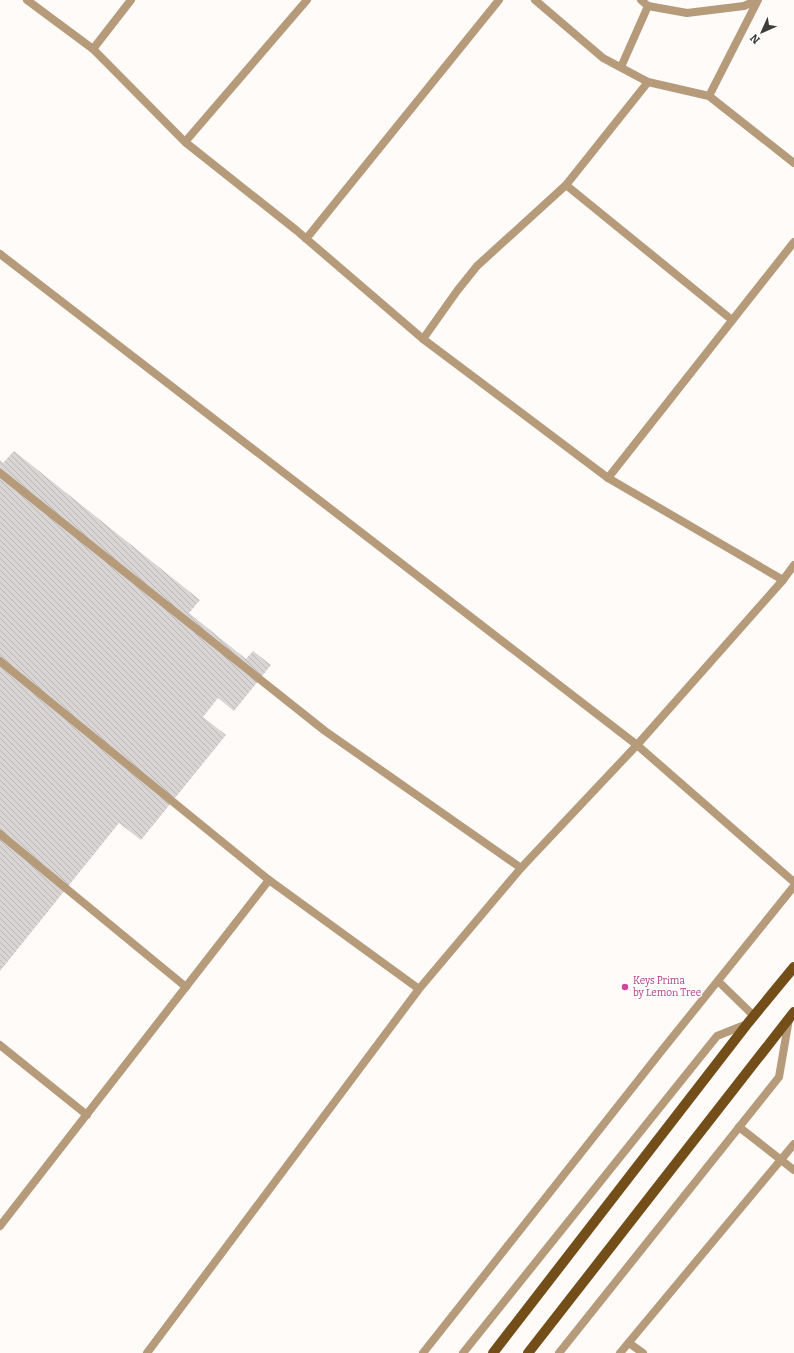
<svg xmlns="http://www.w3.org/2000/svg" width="794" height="1353" font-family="Bitter,serif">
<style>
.building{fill:url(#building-back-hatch)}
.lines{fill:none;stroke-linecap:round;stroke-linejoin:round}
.service{stroke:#b69b7b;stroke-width:8}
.minor{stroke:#b69b7b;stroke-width:8}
.tertiary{stroke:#b69b7b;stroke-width:8}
.primary{stroke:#734e19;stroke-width:10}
.hotel-dot{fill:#d1479c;stroke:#fff;stroke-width:1.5}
.labels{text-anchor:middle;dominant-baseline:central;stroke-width:3;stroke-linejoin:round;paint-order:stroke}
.hotel-label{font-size:10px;fill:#b23c85;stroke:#fff;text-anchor:start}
</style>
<defs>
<pattern id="building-back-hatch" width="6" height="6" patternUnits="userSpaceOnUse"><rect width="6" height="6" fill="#d9d5d4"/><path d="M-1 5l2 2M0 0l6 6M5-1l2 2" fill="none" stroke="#bbb8b7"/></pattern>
</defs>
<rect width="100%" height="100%" fill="#fefbf8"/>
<path class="building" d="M14 451 200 600 189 613 246 659 253 651 271 665 234 711 218 698 203 717 226 735 141 840 119 823 0 971V460L3 463Z"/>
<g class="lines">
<path class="service" d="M641 0 648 6 687 13 744 6 757 0
M93 49 131 0
M648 82 566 185 477 266 457 291 423 339 608 478 783 580
M0 473 325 731 521 868 419 989 147 1353
M718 981 754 1016
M0 1226 269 880 419 989
M629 1343 643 1353"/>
<path class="minor" d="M27 0 93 49 185 142
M307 0 185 142 296 230 423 339
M535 0 603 58 648 82 709 96 794 163
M621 67 648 6
M709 96 758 0
M566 185 732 320
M306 239 499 0
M0 254 637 745 794 882
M608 478 794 242
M0 661 269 880
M0 834 186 987
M521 868 637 745 783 580 794 565
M0 1045 87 1115
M739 1127 794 1170
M423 1353 663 1049 794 886
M620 1353 794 1144"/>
<path class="tertiary" d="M463 1353 717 1036 747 1024
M559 1353 779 1077 789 1019"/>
<path class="primary" d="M493 1353 748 1023 794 967
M528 1353 794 1012"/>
</g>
<circle class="hotel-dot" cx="625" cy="987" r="4"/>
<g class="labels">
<g class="hotel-label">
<text x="633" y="981">Keys Prima<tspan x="633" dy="12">by Lemon Tree</tspan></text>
</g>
</g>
<g transform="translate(762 32) rotate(225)" stroke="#ffffff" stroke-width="3" paint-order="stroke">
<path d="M0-3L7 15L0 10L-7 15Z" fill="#3d3c3b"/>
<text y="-6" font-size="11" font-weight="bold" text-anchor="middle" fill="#3d3c3b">N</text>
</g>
</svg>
